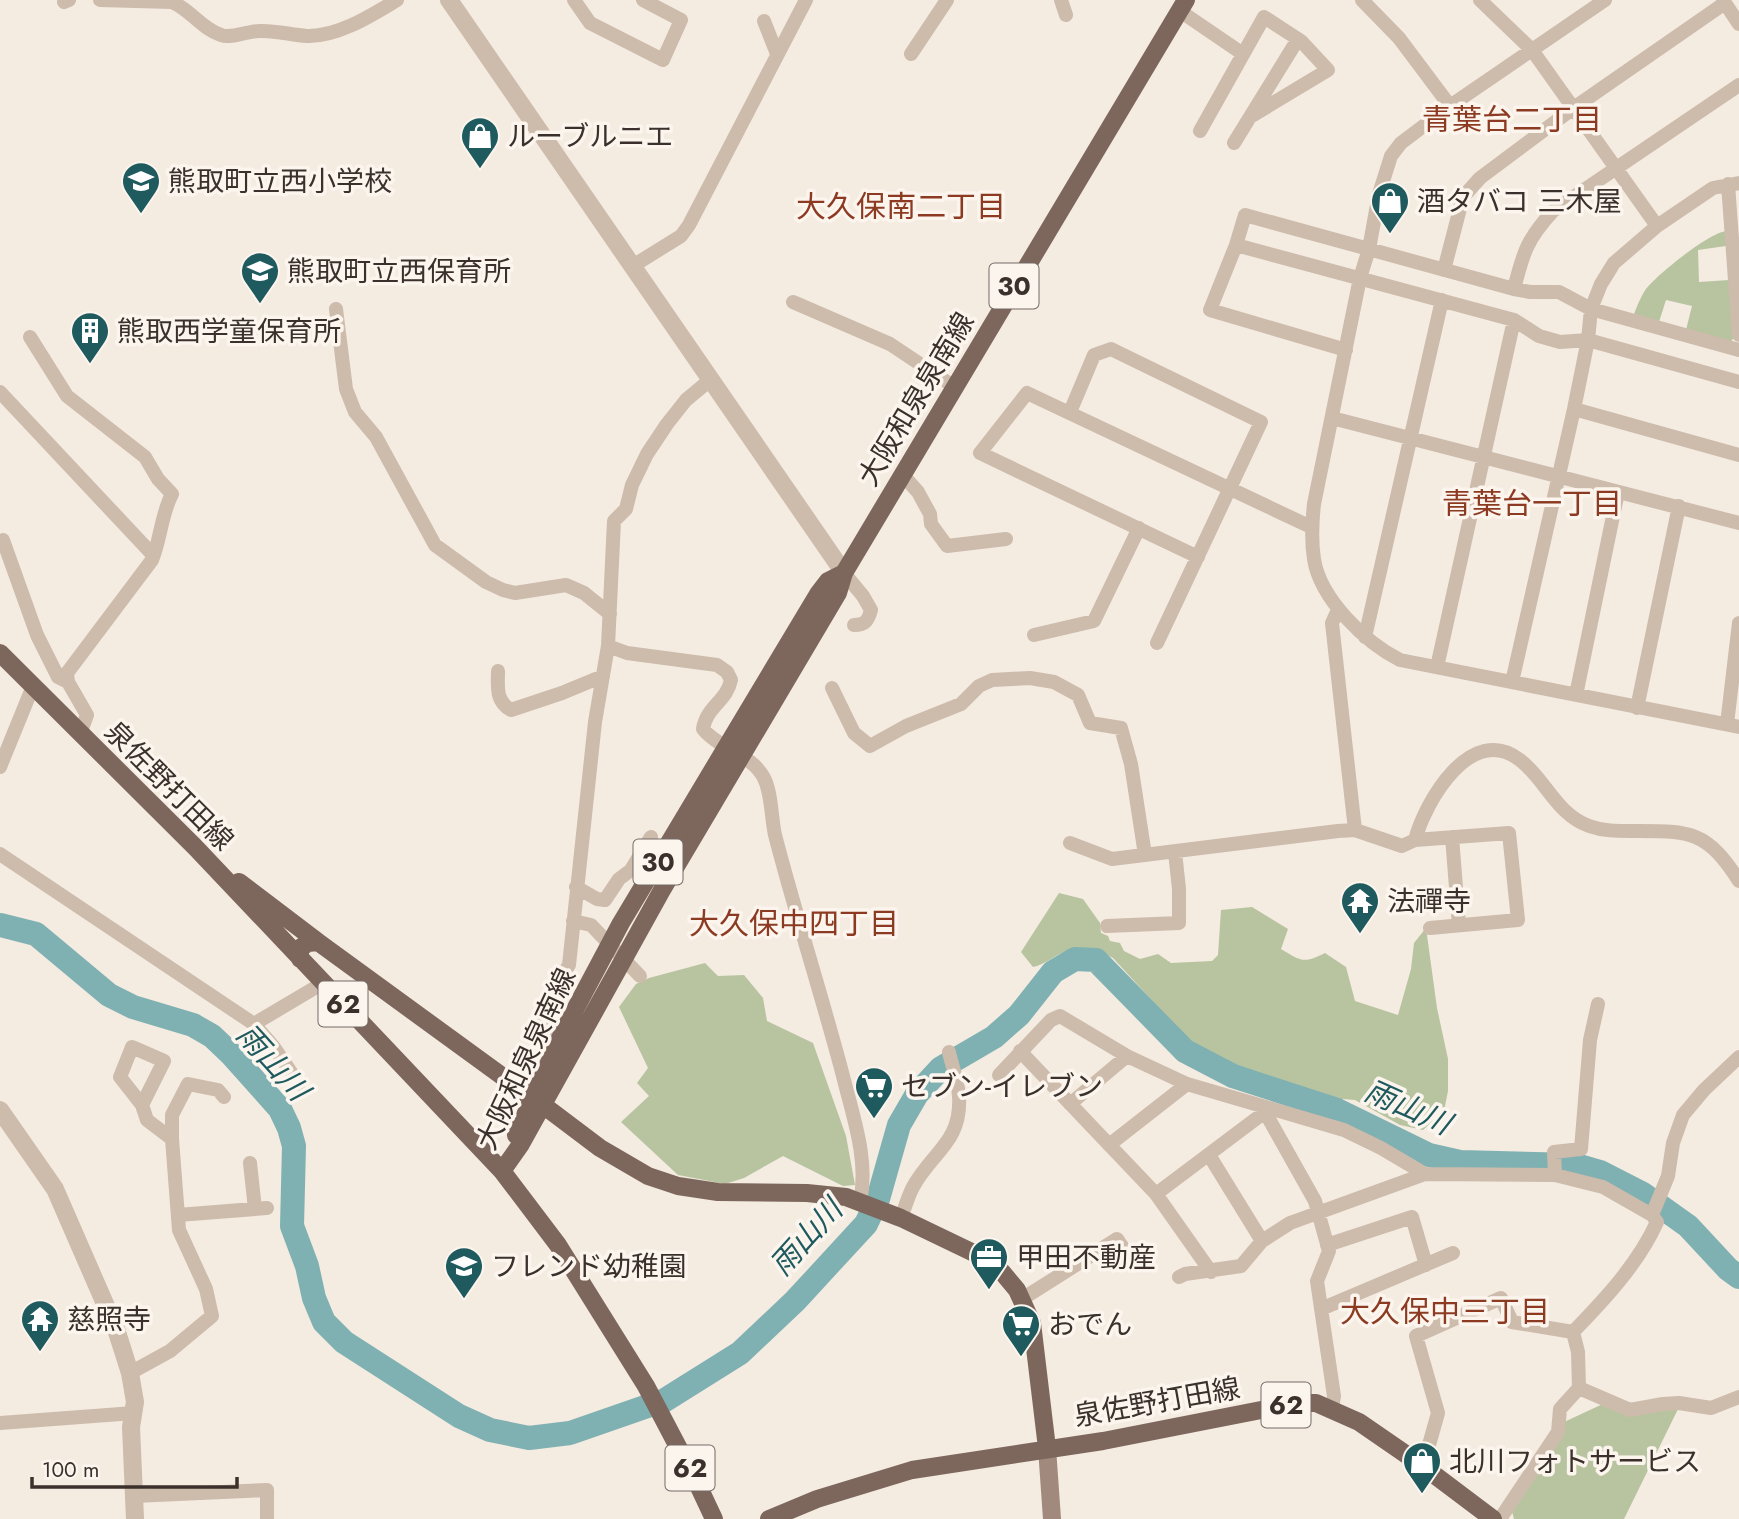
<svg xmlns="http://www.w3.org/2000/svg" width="1739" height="1519" font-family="Jost,'Noto Sans JP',sans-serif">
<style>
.green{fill:#b8c4a0}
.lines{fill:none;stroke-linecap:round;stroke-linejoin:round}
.river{stroke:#7fb0b2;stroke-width:24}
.minor{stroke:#cdbbac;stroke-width:14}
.tertiary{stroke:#cdbbac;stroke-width:18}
.secondary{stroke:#a18a7d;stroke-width:18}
.primary{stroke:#7d675c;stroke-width:18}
.labels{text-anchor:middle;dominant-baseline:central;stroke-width:7;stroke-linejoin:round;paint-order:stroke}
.shield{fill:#fbf5ee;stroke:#756b66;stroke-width:2}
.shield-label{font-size:26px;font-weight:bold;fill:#3b302b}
.poi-label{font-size:28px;fill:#3b302b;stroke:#fbf5ee;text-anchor:start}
.street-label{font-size:28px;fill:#3b302b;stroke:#fbf5ee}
.neighbourhood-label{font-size:30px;fill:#8c3b22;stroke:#fbf5ee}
.water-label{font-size:30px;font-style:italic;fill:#1f5a5e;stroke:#fbf5ee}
</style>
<rect width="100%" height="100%" fill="#f4ebe1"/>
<path class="green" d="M1726 231V246L1698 250 1699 282 1729 280 1734 338 1730 342 1686 330 1692 306 1666 300 1659 322 1634 314C1637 306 1641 296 1646 289 1658 274 1707 234 1726 231Z
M1059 893 1083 899 1100 923 1101 933 1108 936 1110 941 1120 943 1124 951 1140 959 1158 954 1171 963 1212 961 1218 955 1221 910 1252 907 1288 929 1281 949C1301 961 1303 964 1325 953L1346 967 1355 1001 1398 1015 1411 969 1414 943 1426 928 1437 1008 1448 1059V1091L1444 1111 1423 1130 1400 1125 1355 1100 1343 1099 1340 1105 1231 1065 1193 1045 1113 958C1097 949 1082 944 1064 952 1052 957 1046 964 1033 967L1021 952Z
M705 963 718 976 744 975 763 998 767 1021 813 1043 846 1136 855 1185 843 1186 783 1156 744 1178 725 1184 678 1175 621 1122 649 1096 637 1083 648 1068 619 1007 636 984 649 978Z
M1607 1402 1680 1405 1624 1519H1514L1511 1508 1562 1423Z"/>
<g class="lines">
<path class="river" d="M0 925 36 934 109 995 133 1007 193 1025 212 1036 231 1054 280 1109 289 1128 294 1146 292 1226 307 1266 314 1298 324 1322 344 1342 459 1416 490 1430 529 1438 570 1433 665 1400 740 1353 795 1301 866 1224 878 1199 899 1125 917 1094 941 1068 994 1037 1019 1015 1053 972 1075 959 1096 960 1185 1051 1233 1076 1337 1110 1429 1155 1460 1162 1576 1165 1600 1172 1643 1194 1688 1226 1728 1269 1739 1277"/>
<path class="minor" d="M100 0 172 2C191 10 202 29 221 35 231 39 247 31 259 31 275 30 291 35 307 36 338 37 372 15 397 0
M574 0 590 23 663 60 681 20 643 0
M1061 0 1066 15
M1362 0 1399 38 1450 106
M1480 0 1532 50 1657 226
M1605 0 1450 106 1401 143 1391 156 1379 194 1369 249 1360 278 1314 504C1312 522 1311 540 1314 559 1320 599 1366 643 1400 660L1739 727
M1723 0 1739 24
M64 2 69 0
M1180 11 1243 54
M764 21 777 54
M911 54 947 0
M1200 131 1264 17 1301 41 1328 70 1250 117
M1234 143 1298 39
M1728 184 1739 335
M1236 245 1514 320 1539 336 1560 342 1588 340 1739 382
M631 267 681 236 689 225 806 0
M1444 270 1463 197 1480 178 1575 107 1725 3
M1514 289C1523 253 1527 239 1553 211L1739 85
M793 302 890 344 953 386
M336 309 346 389 355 412 376 437 435 545 486 582 503 590 515 593 566 585 584 593 610 614
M30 337 67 396 145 457 158 479 172 494C161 515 161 538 152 560L67 673 68 682 87 715 80 734
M1346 350 1210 310 1236 245 1245 215 1514 289 1530 292H1559L1591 309 1739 350
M0 392 153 555
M1574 409 1739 455
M1070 412 1094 355 1111 349 1261 422 1157 643
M1332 418 1739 523
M902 474 918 492 930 514 931 524 947 546 1006 539
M3 540 37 635 58 677 68 682
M1198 557 980 453 1027 393 1311 527
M844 573 863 596 871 610C868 621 865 625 854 625
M1338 610 1332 623 1355 830
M1034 635 1094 621 1139 528
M1365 637 1442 300
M608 646 627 653 717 665 727 672 731 680C727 701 706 707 703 729 719 749 752 754 764 778 772 794 771 817 775 835 796 916 822 996 843 1076 853 1117 869 1160 860 1202
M1437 667 1514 320
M498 671C498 686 495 701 511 710L562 693 603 676
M1512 682 1574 409 1588 340 1591 309 1601 284 1614 263 1657 226 1713 188 1739 183
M832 688 854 733 870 746 906 726 961 704 979 686 992 680 1030 678 1054 682 1078 695 1090 723 1121 728 1131 764 1145 855
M1576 695 1618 492
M1637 708 1679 506
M1727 724 1739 623
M0 767 33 686
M1452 837 1459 925
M1415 840C1425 802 1471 722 1520 760 1546 780 1556 814 1589 826 1603 831 1617 831 1631 831 1689 831 1706 829 1739 881
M1070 843 1112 859 1338 831 1355 830 1402 846 1415 840 1509 833 1518 920 1430 928
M0 854 254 1024 323 983
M576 887 597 899 605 900 619 879 631 870 651 837
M573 921 591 925 640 976
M1107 926 1179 923V889L1175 852
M254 1024 273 1046 299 1084
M562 1034 546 1024 541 1017V1008L569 965 595 722 608 646 614 521 626 509 632 485 647 454 667 424 686 400 710 380
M1020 1051 1156 1194 1211 1272
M999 1075 1051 1020 1060 1016 1127 1056 1187 1084 1344 1130 1381 1148 1425 1174 1555 1175 1603 1187 1652 1215 1657 1222C1638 1264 1605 1299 1573 1332
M1070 1104 1127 1056
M1265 1112 1315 1201 1329 1251 1317 1281 1334 1396 1332 1409
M172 1139V1115L188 1084 218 1090 224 1097
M1109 1145 1187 1084
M1209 1155 1262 1241
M250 1163 255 1209
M1555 1175 1554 1152 1581 1149 1590 1040 1598 1004
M1156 1194 1265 1112 1266 1108
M178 1215 267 1208
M1652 1215 1668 1176 1673 1143 1683 1115 1704 1090 1739 1057
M901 1218C905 1208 908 1196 913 1187 932 1152 962 1142 959 1096 958 1081 952 1066 949 1052
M1327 1245 1412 1217 1426 1265
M1179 1277 1185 1274 1241 1266 1262 1241 1290 1223 1425 1174
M1022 1299 1117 1239 1129 1257
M1321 1309 1453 1253
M130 1373 170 1351 212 1316 206 1289 179 1230 172 1139 147 1120 142 1105 120 1077 132 1047 164 1061 142 1105
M1579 1388 1630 1410 1663 1404 1679 1403 1711 1408 1739 1397
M0 1423 134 1413
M1420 1464 1429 1445 1438 1413 1416 1336 1501 1298 1512 1322 1573 1332
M134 1496 267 1490V1519
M1500 1519 1558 1432 1560 1409 1579 1388 1578 1352 1573 1332"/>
<path class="tertiary" d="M449 0 844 573
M0 1110 55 1189 116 1329 130 1373 135 1402 131 1427 135 1519"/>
<path class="secondary" d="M1047 1448 1052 1519"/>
<path class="primary" d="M0 653 195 847 502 1171 558 1245 646 1386 698 1485 714 1519
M239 882 318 942
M300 959V948L308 943 318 942 532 1098
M543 1105 600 1148 648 1176 678 1186 718 1192 807 1193 846 1197 901 1218 978 1255 1002 1272 1017 1290 1032 1323 1047 1448
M516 1135 562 1034 621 923 818 594 828 581 844 573
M502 1171 521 1144 662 890 838 593 844 573 1186 0
M769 1519 817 1499 912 1470 1103 1441 1297 1403H1316L1359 1422 1420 1464 1493 1519"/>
</g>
<defs>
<symbol id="shop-pin" viewBox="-11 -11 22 30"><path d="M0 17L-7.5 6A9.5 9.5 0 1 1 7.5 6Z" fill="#1f5a5e" stroke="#fbf5ee"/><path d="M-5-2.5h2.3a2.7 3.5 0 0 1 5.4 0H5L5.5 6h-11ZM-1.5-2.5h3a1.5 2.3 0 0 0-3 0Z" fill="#fff"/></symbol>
<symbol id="school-pin" viewBox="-11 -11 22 30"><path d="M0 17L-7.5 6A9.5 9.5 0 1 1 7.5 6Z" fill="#1f5a5e" stroke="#fbf5ee"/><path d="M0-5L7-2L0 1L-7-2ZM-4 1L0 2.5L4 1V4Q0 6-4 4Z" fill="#fff"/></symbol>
<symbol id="building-pin" viewBox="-11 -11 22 30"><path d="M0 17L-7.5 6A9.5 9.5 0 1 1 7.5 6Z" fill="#1f5a5e" stroke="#fbf5ee"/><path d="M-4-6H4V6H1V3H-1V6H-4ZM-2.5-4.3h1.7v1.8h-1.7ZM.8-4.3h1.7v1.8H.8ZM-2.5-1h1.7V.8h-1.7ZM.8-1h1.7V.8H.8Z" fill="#fff"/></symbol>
<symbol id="temple-pin" viewBox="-11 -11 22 30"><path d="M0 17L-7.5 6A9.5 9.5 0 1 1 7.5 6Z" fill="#1f5a5e" stroke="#fbf5ee"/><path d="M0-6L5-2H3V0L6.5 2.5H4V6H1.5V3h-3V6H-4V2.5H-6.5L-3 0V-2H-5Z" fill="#fff"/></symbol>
<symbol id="supermarket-pin" viewBox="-11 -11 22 30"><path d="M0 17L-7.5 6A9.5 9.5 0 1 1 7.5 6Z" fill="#1f5a5e" stroke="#fbf5ee"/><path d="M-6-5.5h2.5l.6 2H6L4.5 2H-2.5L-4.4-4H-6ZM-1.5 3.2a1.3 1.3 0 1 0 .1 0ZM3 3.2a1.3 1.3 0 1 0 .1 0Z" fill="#fff"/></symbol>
<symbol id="office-pin" viewBox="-11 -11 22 30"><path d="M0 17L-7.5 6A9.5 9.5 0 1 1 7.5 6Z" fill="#1f5a5e" stroke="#fbf5ee"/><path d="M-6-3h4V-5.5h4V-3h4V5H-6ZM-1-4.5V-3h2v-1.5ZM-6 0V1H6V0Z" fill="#fff"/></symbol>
</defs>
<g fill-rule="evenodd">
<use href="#shop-pin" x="458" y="114" width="44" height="60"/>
<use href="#school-pin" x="119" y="159" width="44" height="60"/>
<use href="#shop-pin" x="1368" y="179" width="44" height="60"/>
<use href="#school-pin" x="238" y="249" width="44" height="60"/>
<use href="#building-pin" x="68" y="309" width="44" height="60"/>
<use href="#temple-pin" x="1338" y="879" width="44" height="60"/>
<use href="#supermarket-pin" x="852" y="1064" width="44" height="60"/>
<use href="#office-pin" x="967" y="1235" width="44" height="60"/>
<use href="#school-pin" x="442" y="1244" width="44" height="60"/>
<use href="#temple-pin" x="18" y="1297" width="44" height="60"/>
<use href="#supermarket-pin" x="999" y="1302" width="44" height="60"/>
<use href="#shop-pin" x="1400" y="1439" width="44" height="60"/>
</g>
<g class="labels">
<g class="shield">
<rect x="989.5" y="263.5" width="49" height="45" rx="5"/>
<rect x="633.5" y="839.5" width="49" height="45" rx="5"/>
<rect x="318.5" y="981.5" width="49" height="45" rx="5"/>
<rect x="1261.5" y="1382.5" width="49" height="45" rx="5"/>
<rect x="665.5" y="1445.5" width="49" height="45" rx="5"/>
</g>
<g class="shield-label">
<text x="1014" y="286">30</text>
<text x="658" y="862">30</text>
<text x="343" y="1004">62</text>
<text x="1286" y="1405">62</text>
<text x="690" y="1468">62</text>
</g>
<g class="poi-label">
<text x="507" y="136">ルーブルニエ</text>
<text x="168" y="181">熊取町立西小学校</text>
<text x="1417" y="201">酒タバコ 三木屋</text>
<text x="287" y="271">熊取町立西保育所</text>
<text x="117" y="331">熊取西学童保育所</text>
<text x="1387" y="901">法禪寺</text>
<text x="901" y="1086">セブン-イレブン</text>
<text x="1016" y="1257">甲田不動産</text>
<text x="491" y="1266">フレンド幼稚園</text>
<text x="67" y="1319">慈照寺</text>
<text x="1048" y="1324">おでん</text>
<text x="1449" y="1461">北川フォトサービス</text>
</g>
<g class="street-label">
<text transform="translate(916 399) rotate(-59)">大阪和泉泉南線</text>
<text transform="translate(169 786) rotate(45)">泉佐野打田線</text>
<text transform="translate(526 1059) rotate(-65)">大阪和泉泉南線</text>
<text transform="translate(1157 1402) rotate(-10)">泉佐野打田線</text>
</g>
<g class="neighbourhood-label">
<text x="1512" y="119">青葉台二丁目</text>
<text x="901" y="206">大久保南二丁目</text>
<text x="1532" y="503">青葉台一丁目</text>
<text x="794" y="923">大久保中四丁目</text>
<text x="1445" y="1311">大久保中三丁目</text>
</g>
<g class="water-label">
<text transform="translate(273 1062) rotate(48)">雨山川</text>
<text transform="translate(1408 1107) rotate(24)">雨山川</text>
<text transform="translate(806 1237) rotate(-48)">雨山川</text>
</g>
</g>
<path d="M32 1477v10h205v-10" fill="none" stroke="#3b302b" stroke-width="3.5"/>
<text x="42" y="1477" font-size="21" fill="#3b302b" stroke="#fbf5ee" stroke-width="5" paint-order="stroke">100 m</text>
</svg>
